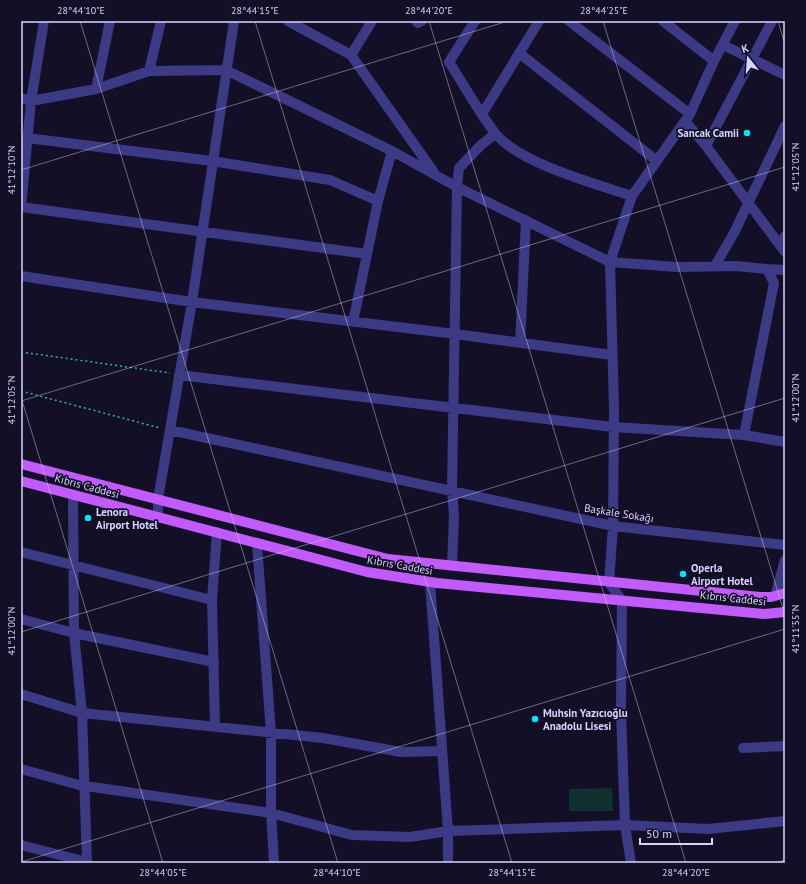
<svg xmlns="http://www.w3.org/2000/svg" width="806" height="884" font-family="'PT Sans',sans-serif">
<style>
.green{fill:#12302f}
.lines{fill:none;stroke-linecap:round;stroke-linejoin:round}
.path{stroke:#2fb8b0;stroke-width:1.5;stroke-dasharray:2 3;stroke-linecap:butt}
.minor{stroke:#3d3a85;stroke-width:10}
.major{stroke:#c25bff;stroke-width:10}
.ticks{fill:none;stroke:#d9d4ff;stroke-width:1;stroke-opacity:0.45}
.poi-dot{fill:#00e5ff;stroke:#130f26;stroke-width:1.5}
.labels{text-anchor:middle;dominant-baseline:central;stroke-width:3.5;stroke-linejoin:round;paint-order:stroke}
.poi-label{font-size:11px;font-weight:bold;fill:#d9d4ff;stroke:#130f26;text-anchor:start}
.street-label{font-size:11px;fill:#d9d4ff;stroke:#130f26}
.neatline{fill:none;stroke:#d9d4ff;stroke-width:1.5}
.ticks-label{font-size:10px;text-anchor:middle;fill:#d9d4ff}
</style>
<rect width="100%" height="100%" fill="#130f26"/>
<path class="green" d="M612 788 613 811H569V789Z"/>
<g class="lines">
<path class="path" d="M21 352 170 373
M21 391 160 428"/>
<path class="minor" d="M288 21 351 55 433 171
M416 21 418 23 422 21
M475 21 449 62C464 85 478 111 495 133 518 163 596 184 632 196
M569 21 690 114
M663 21 714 61
M723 45 785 75
M519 53 657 161
M351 55 372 21
M149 71 161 21
M96 89 110 21
M21 98 31 101 96 89 149 71 226 70 392 151 457 187 452 490 454 516 452 566
M482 114 539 21
M685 121 706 146 785 252
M495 134 481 145 459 168 457 187 610 262 677 267 736 266 767 269 774 283 744 435
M27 138 212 161 330 180 378 201
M706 146 772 21
M21 207 367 254
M21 208 31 101 44 21
M780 245 785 236
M715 266 735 231 785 126
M767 269 785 270
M21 276 192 302 455 334 612 355
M353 322 378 201 392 151
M520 343 526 220
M179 375 613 427 744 435 785 442
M170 430 613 526 785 545
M158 517V499L192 302 234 21
M257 544 271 733V813L274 863
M21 552 212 600
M430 582 448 831V863
M775 596 785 560
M21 619 74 633 214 662
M21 694 82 713 323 738 401 752 442 751
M215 727 212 600 217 532
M743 748 785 746
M21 769 79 785 271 813 352 835 410 837 448 831 625 825 708 829 785 821
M21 845 87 862 82 713 74 633 73 495
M631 863 625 825 621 712 622 600 609 583 613 526 614 407 610 262 632 196 690 114 714 61 735 21"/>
<path class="major" d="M21 464 388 559 760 597H771L785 593
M21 481 367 572 437 583 765 614 785 612"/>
</g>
<path class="ticks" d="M80 21 338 863M255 21 512 863M429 21 686 863M603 21 785 615M778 21 785 45M21 170 508 21M21 397 163 863M21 401 785 167M21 632 785 398M21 862 785 629M774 863 785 860"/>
<g class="poi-dot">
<circle cx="747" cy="133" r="4"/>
<circle cx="88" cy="518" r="4"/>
<circle cx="683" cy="574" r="4"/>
<circle cx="535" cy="719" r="4"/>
</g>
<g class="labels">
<g class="poi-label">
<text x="739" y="133" text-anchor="end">Sancak Camii</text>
<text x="96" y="512">Lenora<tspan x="96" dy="13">Airport Hotel</tspan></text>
<text x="691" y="568">Operla<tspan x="691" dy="13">Airport Hotel</tspan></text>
<text x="543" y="713">Muhsin Yazıcıoğlu<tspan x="543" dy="13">Anadolu Lisesi</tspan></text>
</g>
<g class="street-label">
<text transform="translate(87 486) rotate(15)">Kıbrıs Caddesi</text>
<text transform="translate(619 513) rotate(9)">Başkale Sokağı</text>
<text transform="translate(400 565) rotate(10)">Kıbrıs Caddesi</text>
<text transform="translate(733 598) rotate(6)">Kıbrıs Caddesi</text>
</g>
</g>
<rect width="806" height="884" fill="none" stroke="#130f26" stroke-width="44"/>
<g transform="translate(748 58) rotate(343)" stroke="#130f26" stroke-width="3" paint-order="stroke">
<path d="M0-3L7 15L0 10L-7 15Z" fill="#d9d4ff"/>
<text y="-6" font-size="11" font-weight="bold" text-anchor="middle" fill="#d9d4ff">K</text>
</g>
<path d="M640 838v6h72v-6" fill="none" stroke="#d9d4ff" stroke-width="2"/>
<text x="646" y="838" font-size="12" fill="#d9d4ff" stroke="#130f26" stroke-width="3" paint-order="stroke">50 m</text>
<rect x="22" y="22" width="762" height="840" class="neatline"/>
<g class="ticks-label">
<text x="81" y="14">28°44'10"E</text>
<text x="255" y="14">28°44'15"E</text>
<text x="429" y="14">28°44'20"E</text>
<text x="604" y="14">28°44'25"E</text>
<text transform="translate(795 167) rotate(-90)" y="4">41°12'05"N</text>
<text transform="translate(11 170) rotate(-90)" y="4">41°12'10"N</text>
<text transform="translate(795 398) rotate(-90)" y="4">41°12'00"N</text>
<text transform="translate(11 400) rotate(-90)" y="4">41°12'05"N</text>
<text transform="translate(795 629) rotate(-90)" y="4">41°11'55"N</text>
<text transform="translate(11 631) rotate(-90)" y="4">41°12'00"N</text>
<text x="163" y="876">28°44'05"E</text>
<text x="337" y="876">28°44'10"E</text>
<text x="512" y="876">28°44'15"E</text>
<text x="686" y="876">28°44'20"E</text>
</g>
</svg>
